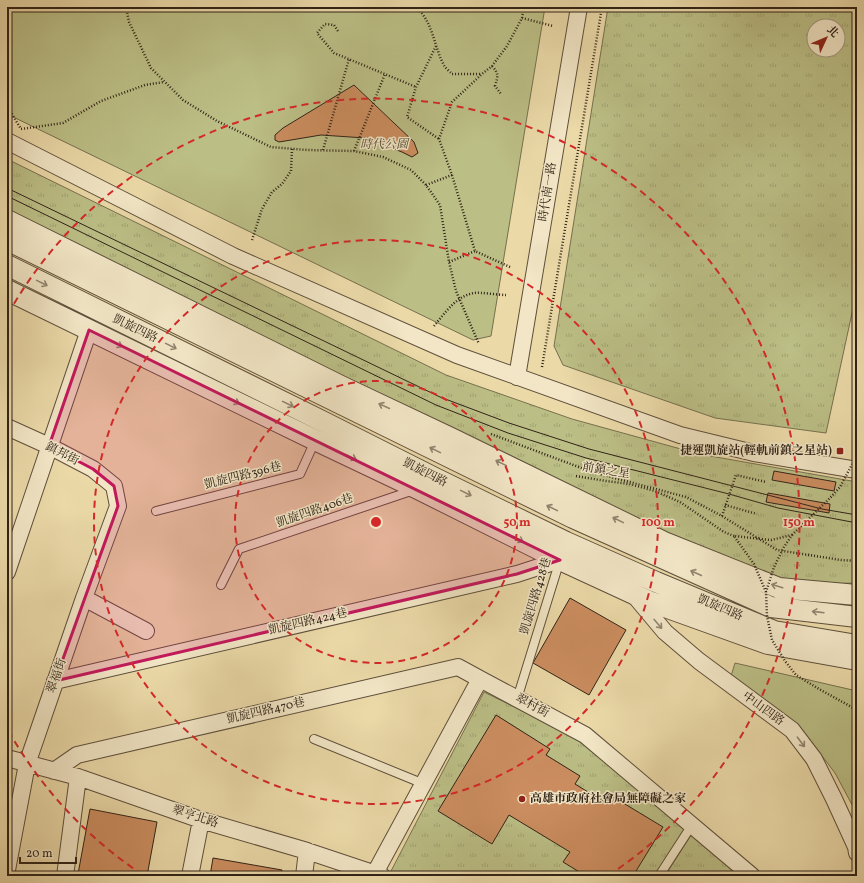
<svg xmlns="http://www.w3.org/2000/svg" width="864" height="883" font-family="Vollkorn,'Noto Serif TC',serif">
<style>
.grass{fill:url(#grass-tufts);stroke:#76704e;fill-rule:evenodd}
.park{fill:#bbbe85;stroke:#76704e}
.building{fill:#cb8d5f;stroke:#302318}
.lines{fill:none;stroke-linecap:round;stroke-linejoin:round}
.service-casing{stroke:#5f503c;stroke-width:10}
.minor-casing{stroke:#5f503c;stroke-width:18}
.tertiary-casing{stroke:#5f503c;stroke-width:22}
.path{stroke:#302318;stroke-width:2.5;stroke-dasharray:1 2;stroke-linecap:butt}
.service{stroke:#f2e6c6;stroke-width:8}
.minor{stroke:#f2e6c6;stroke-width:16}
.tertiary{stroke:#f2e6c6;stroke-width:20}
.tram{stroke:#302318;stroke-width:1}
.path-bridge{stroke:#302318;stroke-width:2.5;stroke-dasharray:1 2;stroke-linecap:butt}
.oneway{stroke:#91846f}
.marked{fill:#c2185b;fill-opacity:0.2;stroke:#c2185b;stroke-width:3;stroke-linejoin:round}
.ring{fill:none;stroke:#d62828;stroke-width:2;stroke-dasharray:7 5}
.poi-dot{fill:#8f2418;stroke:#f2e6c6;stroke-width:1.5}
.labels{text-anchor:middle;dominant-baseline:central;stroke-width:3;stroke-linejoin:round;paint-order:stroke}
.park-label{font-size:12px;font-style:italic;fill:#534a33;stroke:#f2e6c6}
.street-label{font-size:12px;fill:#302318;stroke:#f2e6c6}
.poi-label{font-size:12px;font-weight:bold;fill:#302318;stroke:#f2e6c6;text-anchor:end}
.centre{fill:#d62828;stroke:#f2e6c6;stroke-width:2}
.ring-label{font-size:12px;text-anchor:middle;font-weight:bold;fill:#d62828;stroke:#f2e6c6;stroke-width:3;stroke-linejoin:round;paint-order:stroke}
</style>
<defs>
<pattern id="grass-tufts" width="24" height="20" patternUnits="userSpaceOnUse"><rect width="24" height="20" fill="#bbbe85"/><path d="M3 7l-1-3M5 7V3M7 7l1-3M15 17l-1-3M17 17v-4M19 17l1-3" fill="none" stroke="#a1a372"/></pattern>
</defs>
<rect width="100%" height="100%" fill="#ebd9a8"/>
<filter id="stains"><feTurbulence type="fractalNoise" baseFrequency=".005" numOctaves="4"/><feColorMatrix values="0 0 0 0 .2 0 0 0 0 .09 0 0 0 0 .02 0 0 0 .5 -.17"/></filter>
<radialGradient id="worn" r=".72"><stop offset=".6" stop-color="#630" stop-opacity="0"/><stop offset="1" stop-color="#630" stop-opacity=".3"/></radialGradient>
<path class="grass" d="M608 7H857V290L826 433 715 418 563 365 554 346ZM814 26H838V50H814Z
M7 159 446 375 572 419 699 454 857 482V583L813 584 780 579 668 535 7 214Z
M484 692 582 740 687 827 655 876H398L390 873Z
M693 832 745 876H665Z"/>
<path class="park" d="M7 7H545L491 336 473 340 7 114Z
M735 663 857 691V814L835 773 804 732 771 705 731 676Z"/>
<path class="building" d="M354 85 414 142 418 153 412 157 402 152 365 138 321 135 279 142 275 140V135L283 128Z
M774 471 836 482 834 491 772 480Z
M768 493 830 504 829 513 766 502Z
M570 598 626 630 589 695 533 663Z
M496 715 550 749 546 755 580 776 575 784 606 803 610 795 663 827 633 876H586L563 862 570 852 509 815 492 844 438 811Z
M90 809 157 822 147 876H86L78 874Z
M213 858 282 870 281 876H210Z"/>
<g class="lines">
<defs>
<path id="service" d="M156 511 300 474 315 441
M221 585 239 549 414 490
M517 699 560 560
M314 739 424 784
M659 876 692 825"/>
<path id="minor" d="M7 141 233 256 457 355 680 435 754 453 857 470
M517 377 579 7
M7 427 49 446 93 469 114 486 118 506 84 598 27 764 7 870
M7 572 89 330
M634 595 665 632 699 661 792 730 814 759 834 799 856 847 857 853
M84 598 146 631
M55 681 517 574 560 560
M7 758 78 777 201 820 307 851 382 876
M54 771 77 755 458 667 480 679
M375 873 480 679 585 735 752 876
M65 876 78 777
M190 876 201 820
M304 876 307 851"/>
<path id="tertiary" d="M7 220 341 386 451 438 664 542 779 588 857 595
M7 240 573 518 771 607 857 617
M7 265 324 422 435 478 566 542 656 582 774 631 857 645
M7 290 315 440 418 489 560 560 651 602 768 644 857 660"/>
</defs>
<use href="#service" class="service-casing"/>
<use href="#minor" class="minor-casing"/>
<use href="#tertiary" class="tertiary-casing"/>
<path class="path" d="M126 7 129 22 151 68 183 100 217 121 271 147 307 150 354 151 383 157 411 170 426 185 440 205 449 262 456 291 479 344
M415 7C433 19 434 49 445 67 447 69 450 72 452 74H482
M522 18 553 26
M338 31 334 25 325 24 317 33 334 53 416 87
M436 46 416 87 407 117 439 139
M492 66C499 74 498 76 495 86L501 94
M7 106 21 129 63 123 101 101 145 85 164 82
M323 150 349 59
M354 151 385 74
M426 185 452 175
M252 240 262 209 272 192 282 184 291 171 292 149
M449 262 475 251
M510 267 475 251 452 175 439 139 452 102 482 74 492 66 507 46 522 18 524 7
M434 326C445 313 456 296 474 293 481 292 498 295 506 295
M542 367 602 7
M491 434 592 472 686 497 722 516 777 550 841 560 857 561
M576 476 606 481 630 484 655 491 680 502 724 532 734 536
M725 505 757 514
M722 516 736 475 766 482"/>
<use href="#service" class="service"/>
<use href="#minor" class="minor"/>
<use href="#tertiary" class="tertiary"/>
<path class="tram" d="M7 188 440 397 509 423 589 449 822 509 857 515
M7 196 436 405 508 433 586 458 729 494 778 508 857 523"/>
<path class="path-bridge" d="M792 535 831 497 840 487 855 459 857 394
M766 592 754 564 734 536 771 540 792 535 784 547 774 567 766 592 767 616 772 640 785 661 796 675 819 689 857 710"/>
</g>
<defs><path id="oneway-shaft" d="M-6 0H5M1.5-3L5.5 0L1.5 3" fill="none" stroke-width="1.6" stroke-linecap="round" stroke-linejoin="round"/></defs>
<g class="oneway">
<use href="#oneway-shaft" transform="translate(42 283) rotate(26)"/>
<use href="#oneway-shaft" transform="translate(117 344) rotate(26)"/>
<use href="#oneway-shaft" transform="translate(171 346) rotate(26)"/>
<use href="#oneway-shaft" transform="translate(234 401) rotate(26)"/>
<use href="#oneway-shaft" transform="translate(288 404) rotate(26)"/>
<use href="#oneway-shaft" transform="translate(384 406) rotate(-155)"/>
<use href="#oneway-shaft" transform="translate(435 450) rotate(-154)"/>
<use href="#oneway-shaft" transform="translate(351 457) rotate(25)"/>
<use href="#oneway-shaft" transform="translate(501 463) rotate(-154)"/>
<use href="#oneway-shaft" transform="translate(466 493) rotate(26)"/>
<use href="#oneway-shaft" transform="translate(552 508) rotate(-154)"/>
<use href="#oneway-shaft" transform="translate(618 520) rotate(-154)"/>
<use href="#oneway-shaft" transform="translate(518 539) rotate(27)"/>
<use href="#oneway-shaft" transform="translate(696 573) rotate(-156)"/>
<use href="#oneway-shaft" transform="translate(777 586) rotate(-163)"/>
<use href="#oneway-shaft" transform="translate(818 612) rotate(-173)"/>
<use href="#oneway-shaft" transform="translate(658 624) rotate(50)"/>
<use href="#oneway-shaft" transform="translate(801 742) rotate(53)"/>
</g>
<path class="marked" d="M89 330 560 560 517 574 55 681 118 506 114 486 93 469 49 446Z"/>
<g class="ring">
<circle cx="376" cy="522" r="141"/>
<circle cx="376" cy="522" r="282"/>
<path d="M143 875A423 423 0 0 1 8 730M8 314A423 423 0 1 1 609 875"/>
</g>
<g class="poi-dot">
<rect x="836" y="447" width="8" height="8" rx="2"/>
<circle cx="522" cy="799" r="4"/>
</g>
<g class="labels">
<g class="park-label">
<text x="384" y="145">時代公園</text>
</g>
<g class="street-label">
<text transform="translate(548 192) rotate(-81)">時代南一路</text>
<text transform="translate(135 329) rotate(26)">凱旋四路</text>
<text transform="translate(62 454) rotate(27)">鎮邦街</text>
<text transform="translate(606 471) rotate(9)">前鎮之星</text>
<text transform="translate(425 473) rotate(27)">凱旋四路</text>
<text transform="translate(243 476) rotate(-14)">凱旋四路396巷</text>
<text transform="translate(315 511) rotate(-19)">凱旋四路406巷</text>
<text transform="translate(536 596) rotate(-73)">凱旋四路428巷</text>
<text transform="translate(720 608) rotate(23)">凱旋四路</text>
<text transform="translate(308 622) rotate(-13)">凱旋四路424巷</text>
<text transform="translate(57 676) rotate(-71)">翠福街</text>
<text transform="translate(532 706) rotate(28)">翠村街</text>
<text transform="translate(763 709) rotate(36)">中山四路</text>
<text transform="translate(266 711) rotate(-13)">凱旋四路470巷</text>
<text transform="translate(195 817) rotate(18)">翠亨北路</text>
</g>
<g class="poi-label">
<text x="832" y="451">捷運凱旋站(輕軌前鎮之星站)</text>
<text x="530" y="799" text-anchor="start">高雄市政府社會局無障礙之家</text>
</g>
</g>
<circle cx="376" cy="522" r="6" class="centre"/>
<g class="ring-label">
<text x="517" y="526">50 m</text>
<text x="658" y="526">100 m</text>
<text x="799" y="526">150 m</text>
</g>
<rect width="864" height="883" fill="none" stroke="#ebd9a8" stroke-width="24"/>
<rect x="8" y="8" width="848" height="867" fill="none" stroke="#302318" stroke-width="2"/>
<rect x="12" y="12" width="840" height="859" fill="none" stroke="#302318"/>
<g transform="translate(826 38) rotate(46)"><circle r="19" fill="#f2e6c6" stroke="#a49880"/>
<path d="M0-3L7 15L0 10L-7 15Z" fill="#8f2418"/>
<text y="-6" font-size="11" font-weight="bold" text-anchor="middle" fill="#302318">北</text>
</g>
<path d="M20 857v6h56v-6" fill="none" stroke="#302318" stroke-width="2"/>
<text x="26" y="857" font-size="12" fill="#302318" stroke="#f2e6c6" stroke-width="3" paint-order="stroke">20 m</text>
<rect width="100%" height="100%" filter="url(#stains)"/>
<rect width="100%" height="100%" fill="url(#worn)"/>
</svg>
